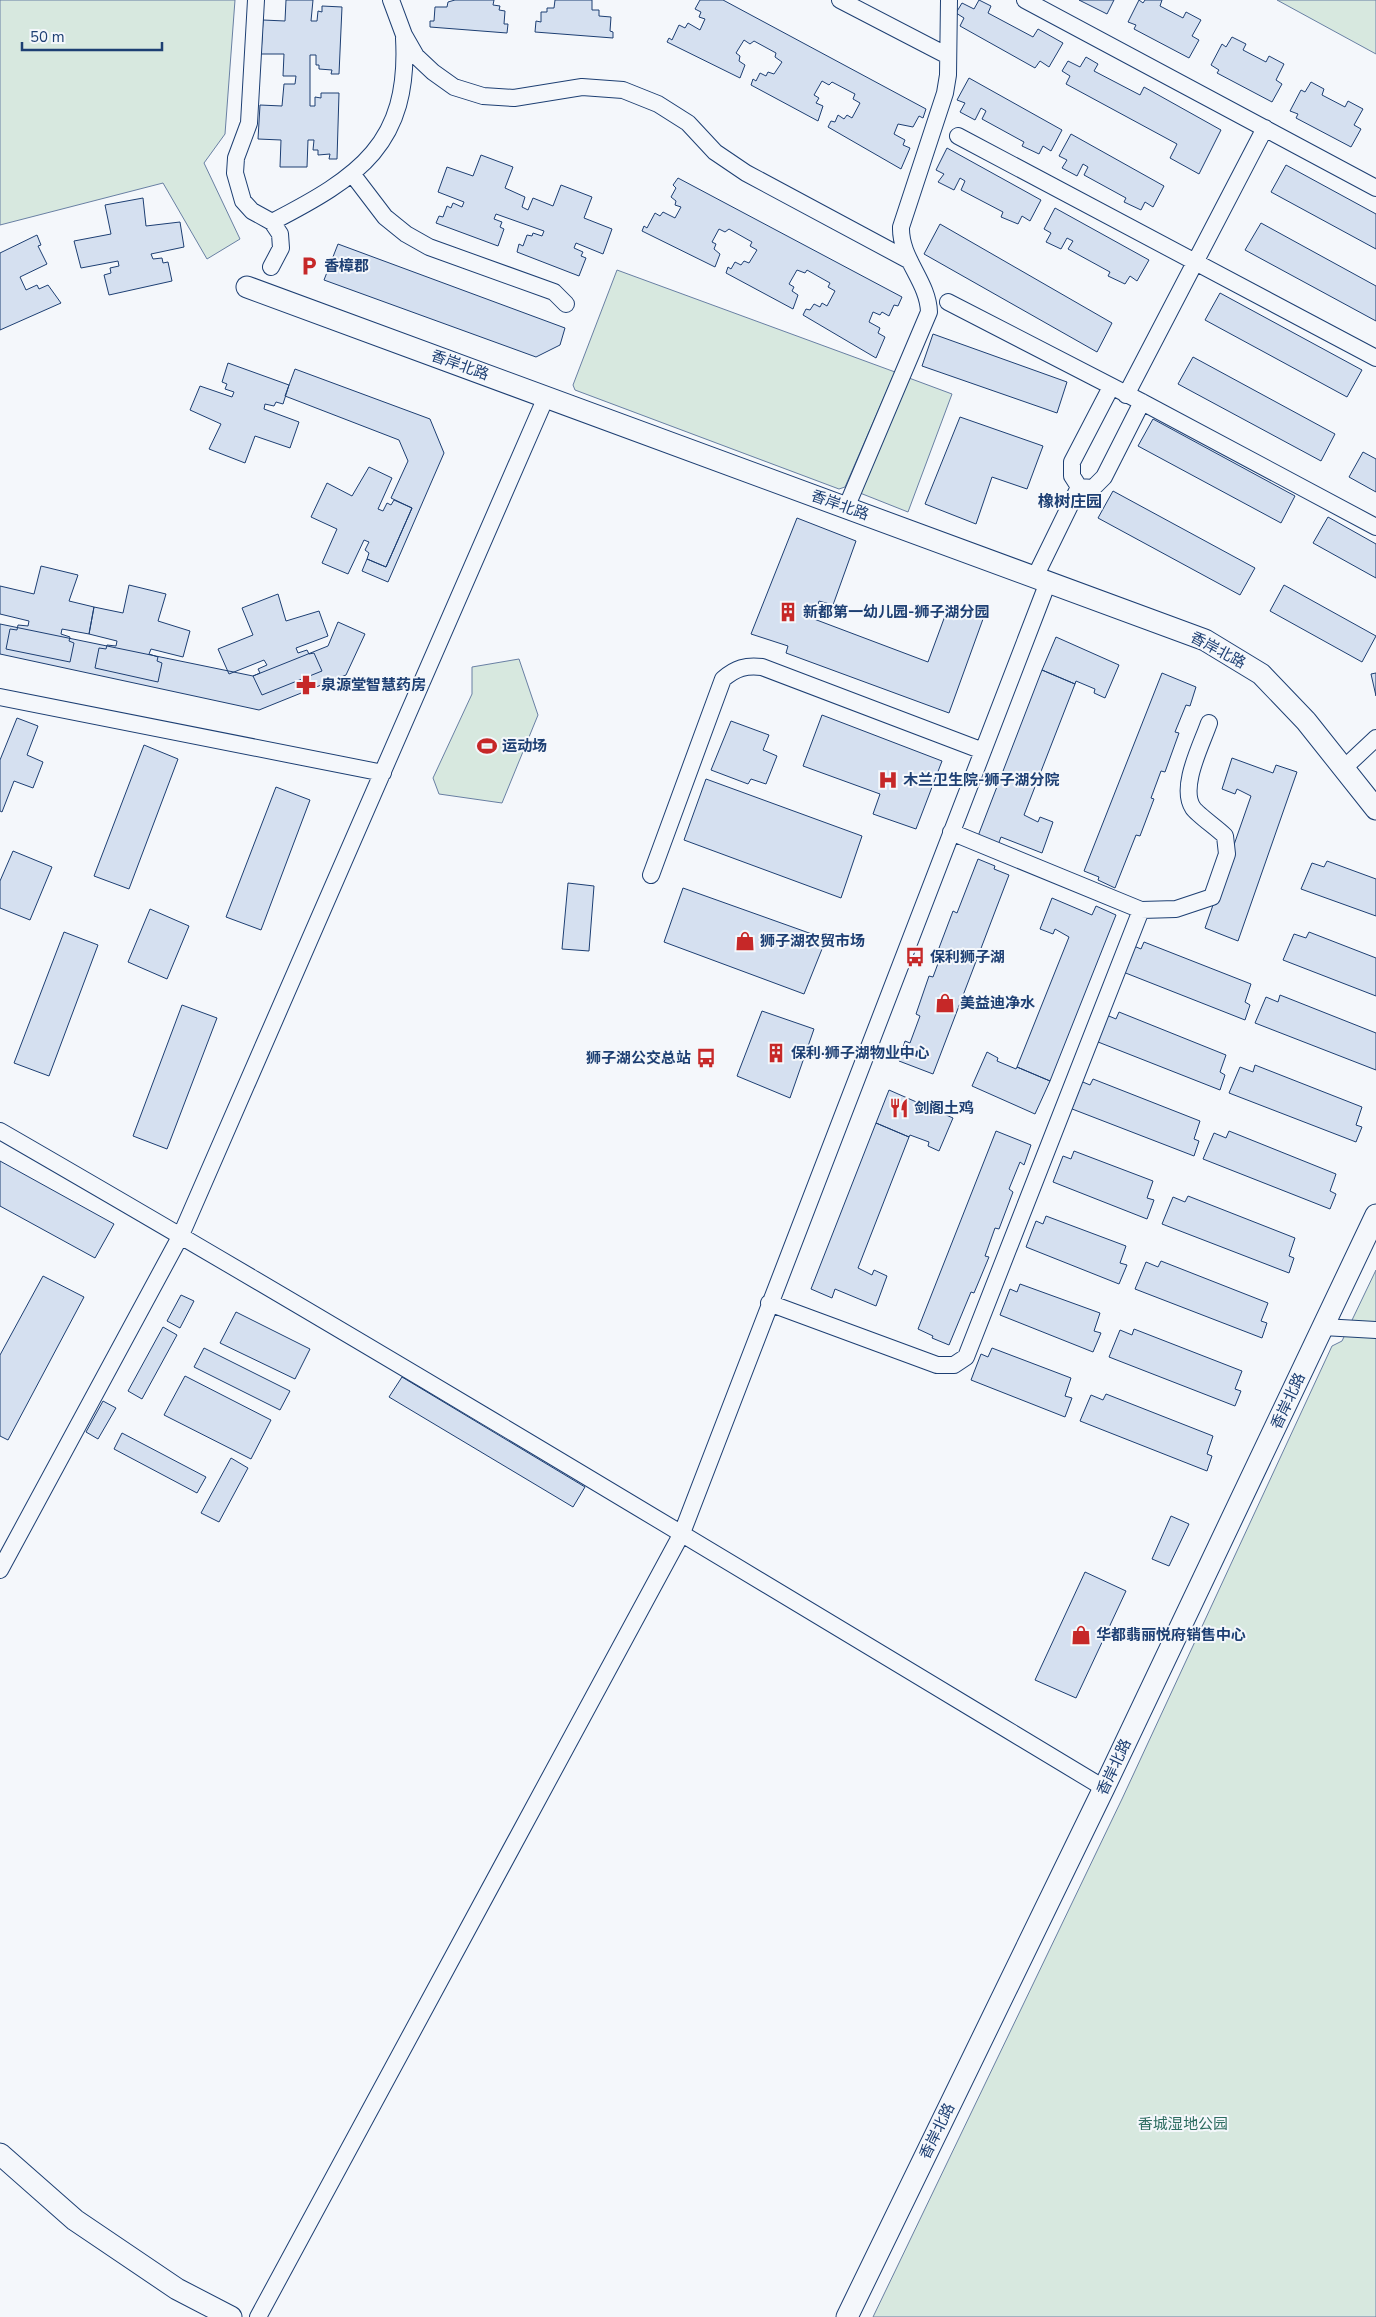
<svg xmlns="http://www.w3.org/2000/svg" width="1376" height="2317" font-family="'Nunito Sans','Noto Sans SC',sans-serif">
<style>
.green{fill:#d7e8df;stroke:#687fa3}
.building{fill:#d5e0f0;stroke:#1d3f73}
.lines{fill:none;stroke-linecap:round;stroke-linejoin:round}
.minor-casing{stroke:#1d3f73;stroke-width:18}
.tertiary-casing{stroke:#1d3f73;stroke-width:23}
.minor{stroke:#f4f7fb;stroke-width:16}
.tertiary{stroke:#f4f7fb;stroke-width:21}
.labels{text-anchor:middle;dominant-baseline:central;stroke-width:4;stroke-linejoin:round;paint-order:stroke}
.poi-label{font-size:15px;font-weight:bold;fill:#1d3f73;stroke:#f4f7fb;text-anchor:start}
.street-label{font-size:15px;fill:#1d3f73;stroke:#f4f7fb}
.park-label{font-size:15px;fill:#2c6c60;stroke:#f4f7fb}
.neighbourhood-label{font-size:16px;font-weight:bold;fill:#1d3f73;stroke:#f4f7fb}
</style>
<rect width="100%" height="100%" fill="#f4f7fb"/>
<path class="green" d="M0 0H235L225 134 204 163 240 239 207 259 163 183 0 225Z
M1277 0H1376V54Z
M617 270 895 372 845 487 839 489 575 390 573 385Z
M909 378 952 394 908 512 860 493Z
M519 659 538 715 502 803 439 794 433 778 472 694V667Z
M1376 1270V2317H873L1122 1799 1332 1346 1342 1341Z"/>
<path class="building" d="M286 0H313L311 21H317L318 11 322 12V6L342 7 339 74H331L332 70 319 69V65H316V55H310V106H315V97L321 98V93H339L337 159H329L330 154 318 155V150H313L314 140H308L307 167H280L281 140 258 139 260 105 282 106 284 84H295L296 76H283L284 54H261L263 20 285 21Z
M455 0H494L493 5 500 6 499 10 505 11 504 24H508L507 33 430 27V21H434L435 7H447L448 2Z
M555 0H592V10H599V16L611 17 610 31 613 32V38L535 32 536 21 541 22V12H547V8H554Z
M700 0H723L926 109 923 118 919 116 913 127 898 124 894 134 905 140 903 145 910 148 901 169 828 127 831 121 835 122 838 115 844 119 847 115 852 118 860 103 853 99 855 94 832 82 829 85 822 81 814 95 819 98 816 103 823 106 818 121 751 85 753 79 756 81 760 73 766 76 768 72 774 74 782 62 775 57 776 53 754 41 750 44 744 40 736 53 740 56 739 61 745 65 740 78 667 42 669 38 672 40 679 25 685 28 688 23 700 30 705 19 699 17 701 12 695 9Z
M979 0 991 6 988 13 1033 37 1038 29 1063 43 1049 67 1040 61 1035 68 960 26 964 18 956 13 962 3 974 9Z
M1079 0H1114L1107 14Z
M1139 0 1143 3 1145 0H1162L1160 6 1183 18 1186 12 1201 20 1192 36 1199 40 1189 58 1134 29 1136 25 1128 22Z
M1232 37 1246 44 1243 50 1266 62 1269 56 1284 64 1276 80 1282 84 1272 102 1217 73 1219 70 1211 65 1222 44 1226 47Z
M1086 57 1098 64 1094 71 1140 95 1144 87 1221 130 1199 174 1170 158 1177 144 1066 84 1070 76 1062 71 1068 61 1080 67Z
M969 78 1062 130 1051 151 1043 146 1039 154 1022 146 1024 142 982 119 986 111 981 108 975 120 960 112 965 103 957 100Z
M1311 82 1324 89 1322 95 1345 107 1348 101 1363 109 1354 125 1361 129 1351 147 1296 118 1298 114 1290 111 1301 90 1305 92Z
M1071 134 1164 186 1153 207 1145 202 1141 210 1124 202 1126 198 1084 175 1088 167 1083 164 1077 176 1062 168 1067 160 1059 156Z
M947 148 1041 200 1030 221 1022 216 1018 224 1001 217 1003 212 961 190 965 181 960 178 954 190 938 182 944 174 936 170Z
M481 155 513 167 505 188 525 197 522 207 528 210 533 198 553 206 561 185 592 197 584 218 612 229 603 254 576 243 574 248 583 252 581 256 586 258 579 276 517 252 519 244 523 246 527 235 532 236 533 233 542 236 544 231 496 214 494 219 502 222 500 227 504 229 498 246 436 223 439 216 443 217 447 206 451 208 453 203 462 207 464 202 438 192 447 167 473 176Z
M1286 165 1376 214V249L1271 192Z
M678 178 902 297 898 306 894 305 889 316 882 312 880 315 873 312 869 322 880 328 878 333 885 337 876 358 803 315 806 309 810 310 814 304 820 307 822 303 827 306 835 291 828 287 830 283 807 270 805 273 797 270 789 284 794 287 792 291 798 295 793 309 726 273 728 267 731 269 735 262 741 265 744 261 749 263 757 250 750 246 752 242 729 229 725 232 719 229 712 242 716 244 714 249 720 254 715 267 642 231 644 226 647 228 655 213 660 216 663 212 675 218 681 207 675 205 676 201 671 197 676 188 673 185Z
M143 198 146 226 180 222 184 247 151 254 153 259 162 258 163 263 168 262 172 281 109 295 104 275 111 273 110 268 119 266 118 261 81 268 74 241 111 234 105 205Z
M1055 208 1149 260 1137 281 1130 276 1125 284 1108 276 1110 272 1068 249 1073 241 1067 238 1061 249 1046 242 1051 233 1044 229Z
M1261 223 1376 286V321L1245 250Z
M940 224 1112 323 1097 352 924 254Z
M37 235 41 245 38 246 47 264 20 277 26 290 37 285 39 289 48 285 61 303 0 330V253Z
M338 244 565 328 560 345 536 357 324 280Z
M1220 293 1362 370 1347 397 1205 320Z
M933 334 1067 382 1057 413 922 366Z
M1193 357 1335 434 1321 461 1178 384Z
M228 363 289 385 283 404 276 402 274 406 265 404 264 409 299 422 290 448 255 436 245 463 209 449 221 424 190 410 200 386 232 397 234 392 225 389 227 384 222 382Z
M295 369 430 419 444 453 388 582 362 571 367 559 386 567 412 508 391 498 408 461 399 440 285 396Z
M960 417 1043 446 1027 489 992 477 976 524 925 504Z
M1153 419 1295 496 1281 523 1138 446Z
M1363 452 1376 459V492L1349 477Z
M369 467 392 478 378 509 383 511 387 503 391 505 394 500 412 508 386 567 367 559 369 553 365 550 369 542 364 540 348 574 322 563 337 529 311 517 327 483 352 496Z
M1113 491 1255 568 1240 595 1098 518Z
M1328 517 1376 544V578L1313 543Z
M797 518 856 541 833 605 819 601 814 619 928 662 949 605 983 619 949 713 786 653 788 646 751 634Z
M41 566 78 575 69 601 94 607 89 634 62 629 61 634 70 637 69 641 74 643 70 662 6 649 10 629 17 630 18 625 28 626 29 621 0 614V586L34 594Z
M129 585 166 594 158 621 190 631 183 657 151 649 149 654 158 657 157 661 162 663 158 682 95 668 99 648 106 649 107 645 116 646 117 641 89 634 94 607 123 613Z
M1284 585 1376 636 1362 662 1270 611Z
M278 594 286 621 319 611 328 636 296 648 298 653 307 650 309 654 314 653 322 671 262 695 253 676 260 673 258 669 267 665 264 660 229 674 218 649 253 635 242 608Z
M338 622 365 634 346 675 259 710 0 654V624L253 676 328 646Z
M1056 637 1119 665 1105 698 1094 693 1095 689 1076 681 1075 684 1042 670Z
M1042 670 1075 684 1024 815 1038 822 1040 817 1053 822 1042 853 1001 837 998 845 978 836Z
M1162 673 1196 687 1190 706 1186 705 1175 732 1179 733 1165 772 1161 771 1151 798 1154 799 1140 836 1136 835 1115 888 1098 880 1099 877 1084 871Z
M1376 673V696L1371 674Z
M822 715 942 761 916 829 873 814 880 794 803 766Z
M17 718 38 726 27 755 43 762 33 788 14 781 2 812 0 811V760Z
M731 721 769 735 763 750 777 756 766 784 751 779 748 784 711 770Z
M144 745 178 759 129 889 94 876Z
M1232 758 1273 773 1276 765 1297 772 1238 941 1205 928 1251 796 1237 789 1235 794 1222 789Z
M706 779 862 836 841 898 684 840Z
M276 787 310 800 261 930 226 917Z
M13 851 52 867 30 920 0 908V881Z
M978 859 995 866 994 869 1009 875 933 1074 899 1061 905 1041 910 1043 920 1016 916 1014 929 976 933 977 943 950 939 948 953 911 957 913Z
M1327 861 1376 879V916L1301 889 1312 863 1324 867Z
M568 883 594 886 589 951 562 949Z
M683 888 826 939 804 994 664 942Z
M1052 898 1092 915 1096 906 1116 915 1050 1081 1017 1067 1069 937 1055 929 1053 934 1040 929Z
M150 909 189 926 167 979 128 962Z
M64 932 98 945 49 1076 14 1063Z
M1309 932 1376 958V996L1283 960 1294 934 1306 938Z
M1144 942 1251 984 1245 1002 1250 1005 1245 1020 1118 970 1129 944 1141 949Z
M1280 995 1376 1033V1070L1255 1023 1266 997 1278 1002Z
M182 1005 217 1018 167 1149 133 1136Z
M762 1011 814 1029 790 1098 737 1076Z
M1119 1012 1226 1055 1220 1072 1225 1075 1220 1090 1093 1040 1104 1014 1116 1019Z
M987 1052 998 1058 997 1061 1016 1069 1017 1067 1050 1081 1035 1114 972 1086Z
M1255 1065 1362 1107 1356 1125 1362 1127 1356 1142 1229 1093 1240 1067 1253 1072Z
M1093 1079 1200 1121 1194 1139 1199 1141 1194 1156 1067 1107 1078 1080 1090 1085Z
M889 1090 953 1118 939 1151 928 1146 929 1142 910 1135 909 1137 876 1123Z
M876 1123 909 1137 858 1268 872 1275 874 1270 887 1276 876 1306 835 1289 832 1298 811 1289Z
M996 1131 1031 1145 1024 1165 1020 1162 1009 1189 1013 1192 999 1229 995 1228 985 1256 989 1257 974 1293 971 1292 949 1345 932 1338 933 1336 918 1329Z
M1229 1131 1336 1174 1330 1191 1336 1194 1330 1209 1203 1159 1214 1133 1226 1138Z
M1074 1151 1153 1181 1147 1198 1154 1200 1147 1219 1053 1182 1063 1156 1071 1159Z
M0 1161 114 1224 95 1258 0 1206Z
M1188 1196 1295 1238 1289 1256 1294 1258 1289 1273 1162 1224 1173 1197 1185 1202Z
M1046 1216 1126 1246 1120 1263 1127 1265 1119 1284 1026 1247 1036 1221 1043 1224Z
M1161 1261 1268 1303 1261 1321 1267 1323 1262 1338 1135 1289 1146 1262 1158 1267Z
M43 1276 84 1297 8 1440 0 1436V1355Z
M1020 1284 1100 1313 1094 1331 1101 1333 1093 1352 1000 1315 1010 1289 1017 1292Z
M181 1295 194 1301 180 1328 167 1321Z
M236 1312 310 1349 295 1379 220 1343Z
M163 1327 177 1335 142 1399 128 1391Z
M1134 1329 1242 1371 1235 1389 1241 1391 1235 1406 1109 1357 1120 1330 1132 1335Z
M204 1348 290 1391 280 1410 194 1367Z
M992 1348 1071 1378 1065 1396 1072 1398 1065 1417 971 1380 981 1354 988 1357Z
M185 1376 271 1420 251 1459 164 1415Z
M402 1377 585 1487 573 1507 389 1397Z
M1106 1394 1213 1436 1207 1454 1212 1456 1207 1471 1080 1421 1091 1395 1103 1400Z
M103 1401 116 1408 98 1439 86 1432Z
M122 1433 206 1477 197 1493 114 1449Z
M231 1458 248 1468 219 1522 201 1513Z
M1171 1516 1189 1524 1169 1566 1152 1559Z
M1085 1572 1126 1591 1076 1698 1035 1680Z"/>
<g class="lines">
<defs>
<path id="minor" d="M256 0 249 123 236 158 235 173 243 201 252 211 272 222 280 234 281 248 271 267
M391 0 404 35 416 56 433 72 454 87 483 96 514 98 582 87 623 90 658 104 688 123 715 152 746 173 910 261
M840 0 948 56
M1025 0 1376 188
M958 136 1376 358
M353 175 385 217 406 234 429 247 554 292 566 304
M272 222C359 177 410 144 404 38
M948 302 1142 402 1376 527
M1126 395 1265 128
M1079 487 1093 488 1104 477 1142 402
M1079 487 1072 476V462L1111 387
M846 508 929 312C928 281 900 259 901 227L945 93 948 75 949 0
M1035 577 1079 487
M0 697 383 773
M1344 768 1376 738
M951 832 1141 910 1176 909 1212 897 1227 854 1225 836C1217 828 1198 815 1193 808 1179 787 1202 744 1209 723
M651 875 723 679C736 668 746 665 762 667L983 751
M0 1131C371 1345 737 1567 1104 1788
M769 1303 937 1365H954L966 1357 1141 910
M1323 1327 1376 1330
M0 1570 181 1235 546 397
M258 2317 682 1533 1048 582"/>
<path id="tertiary" d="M247 287 1205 640 1261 674 1306 721 1376 809
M0 2154 75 2220 177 2289 231 2317
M847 2317 1104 1788 1376 1215"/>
</defs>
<use href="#minor" class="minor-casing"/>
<use href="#tertiary" class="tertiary-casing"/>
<use href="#minor" class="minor"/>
<use href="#tertiary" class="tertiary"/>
</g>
<defs>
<symbol id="parking-bare" viewBox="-9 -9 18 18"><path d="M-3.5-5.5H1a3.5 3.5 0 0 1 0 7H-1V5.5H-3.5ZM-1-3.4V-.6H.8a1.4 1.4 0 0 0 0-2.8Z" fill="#c62828" stroke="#f4f7fb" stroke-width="2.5" paint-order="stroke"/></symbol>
<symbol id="building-bare" viewBox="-9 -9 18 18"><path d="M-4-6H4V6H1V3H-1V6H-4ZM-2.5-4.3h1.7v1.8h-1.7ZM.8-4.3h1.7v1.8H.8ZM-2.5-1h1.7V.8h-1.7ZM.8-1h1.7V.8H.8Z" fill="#c62828" stroke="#f4f7fb" stroke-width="2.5" paint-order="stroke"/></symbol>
<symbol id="pharmacy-bare" viewBox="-9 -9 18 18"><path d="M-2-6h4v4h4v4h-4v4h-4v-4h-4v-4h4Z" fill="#c62828" stroke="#f4f7fb" stroke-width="2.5" paint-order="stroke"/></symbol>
<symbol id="stadium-bare" viewBox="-9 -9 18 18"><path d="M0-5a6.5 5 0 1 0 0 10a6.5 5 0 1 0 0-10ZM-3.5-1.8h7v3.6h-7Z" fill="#c62828" stroke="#f4f7fb" stroke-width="2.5" paint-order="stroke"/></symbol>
<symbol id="hospital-bare" viewBox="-9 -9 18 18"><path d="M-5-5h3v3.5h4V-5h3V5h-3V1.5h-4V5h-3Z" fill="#c62828" stroke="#f4f7fb" stroke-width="2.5" paint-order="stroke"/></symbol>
<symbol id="shop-bare" viewBox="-9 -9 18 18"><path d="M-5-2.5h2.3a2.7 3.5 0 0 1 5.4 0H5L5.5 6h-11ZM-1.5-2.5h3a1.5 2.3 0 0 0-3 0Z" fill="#c62828" stroke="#f4f7fb" stroke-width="2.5" paint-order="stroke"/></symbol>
<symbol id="bus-bare" viewBox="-9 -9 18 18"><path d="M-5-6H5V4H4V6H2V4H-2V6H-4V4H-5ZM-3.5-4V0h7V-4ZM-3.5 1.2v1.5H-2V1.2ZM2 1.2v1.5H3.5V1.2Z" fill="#c62828" stroke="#f4f7fb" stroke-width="2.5" paint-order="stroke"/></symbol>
<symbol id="restaurant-bare" viewBox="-9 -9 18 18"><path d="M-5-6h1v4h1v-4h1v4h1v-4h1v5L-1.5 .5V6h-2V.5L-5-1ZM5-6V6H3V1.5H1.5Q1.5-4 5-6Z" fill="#c62828" stroke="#f4f7fb" stroke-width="2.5" paint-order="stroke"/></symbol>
</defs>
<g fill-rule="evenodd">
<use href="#parking-bare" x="295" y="252" width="28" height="28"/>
<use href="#building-bare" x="774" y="598" width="28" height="28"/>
<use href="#pharmacy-bare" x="292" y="671" width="28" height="28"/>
<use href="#stadium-bare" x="473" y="732" width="28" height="28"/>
<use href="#hospital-bare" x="874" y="766" width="28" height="28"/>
<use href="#shop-bare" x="731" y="927" width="28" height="28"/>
<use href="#bus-bare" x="901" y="943" width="28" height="28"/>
<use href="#shop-bare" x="931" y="989" width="28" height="28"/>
<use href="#building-bare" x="762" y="1039" width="28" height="28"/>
<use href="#bus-bare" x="692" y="1044" width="28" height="28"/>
<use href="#restaurant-bare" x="885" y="1094" width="28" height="28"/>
<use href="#shop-bare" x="1067" y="1621" width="28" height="28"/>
</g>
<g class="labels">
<g class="poi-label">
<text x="324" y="266">香樟郡</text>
<text x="803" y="612">新都第一幼儿园-狮子湖分园</text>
<text x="321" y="685">泉源堂智慧药房</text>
<text x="502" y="746">运动场</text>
<text x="903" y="780">木兰卫生院-狮子湖分院</text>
<text x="760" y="941">狮子湖农贸市场</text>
<text x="930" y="957">保利狮子湖</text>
<text x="960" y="1003">美益迪净水</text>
<text x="791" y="1053">保利·狮子湖物业中心</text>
<text x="691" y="1058" text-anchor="end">狮子湖公交总站</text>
<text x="914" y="1108">剑阁土鸡</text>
<text x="1096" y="1635">华都翡丽悦府销售中心</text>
</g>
<g class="street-label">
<text transform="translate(460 365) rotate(20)">香岸北路</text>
<text transform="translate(840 505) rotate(20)">香岸北路</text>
<text transform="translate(1218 650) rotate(28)">香岸北路</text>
<text transform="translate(1288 1401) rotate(-65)">香岸北路</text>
<text transform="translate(1114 1767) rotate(-65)">香岸北路</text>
<text transform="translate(937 2131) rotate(-64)">香岸北路</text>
</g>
<g class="park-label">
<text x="1183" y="2124">香城湿地公园</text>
</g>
<g class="neighbourhood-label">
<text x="1070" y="502">橡树庄园</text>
</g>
</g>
<path d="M22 42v8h140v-8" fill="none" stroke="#1d3f73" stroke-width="2.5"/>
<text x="30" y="42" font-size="15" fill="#1d3f73" stroke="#f4f7fb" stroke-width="4" paint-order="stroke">50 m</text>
</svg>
